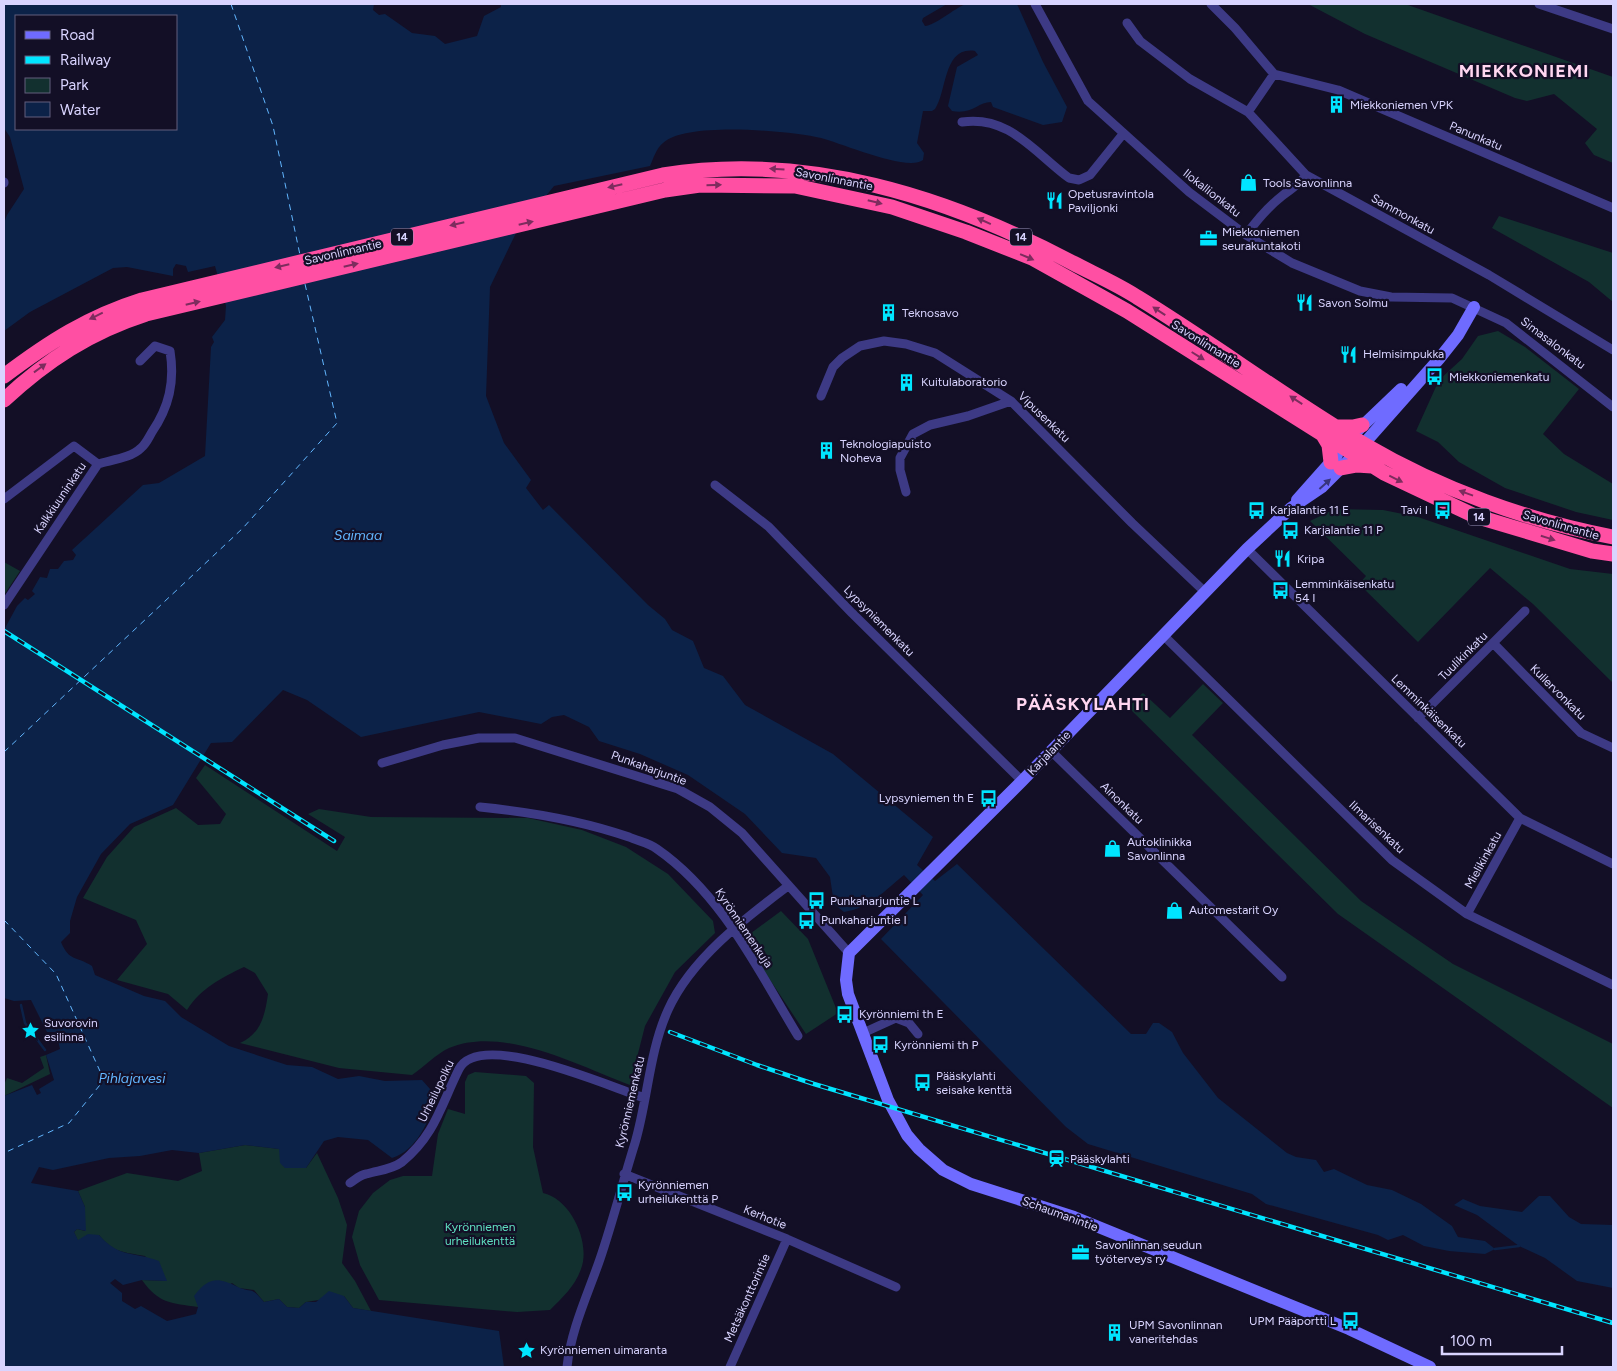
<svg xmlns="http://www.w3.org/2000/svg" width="1617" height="1371" font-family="Figtree,sans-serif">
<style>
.green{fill:#12302f}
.water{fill:#0c2248;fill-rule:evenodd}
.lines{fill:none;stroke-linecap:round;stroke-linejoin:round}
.stream{stroke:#0c2248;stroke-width:2.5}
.ferry{stroke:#62b6ff;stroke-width:1;stroke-dasharray:6 5;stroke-linecap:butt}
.street{stroke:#3d3a85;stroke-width:9}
.secondary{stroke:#6f6bff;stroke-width:12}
.highway{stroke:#ff4fa3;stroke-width:15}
.rail-casing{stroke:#00e5ff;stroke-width:4.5}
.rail{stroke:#130f26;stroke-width:2.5;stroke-dasharray:8;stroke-linecap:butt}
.oneway{fill:#7d2c5e}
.oneway2{fill:#38347d}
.labels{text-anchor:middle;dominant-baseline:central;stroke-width:4.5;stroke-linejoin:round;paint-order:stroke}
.shield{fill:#130f26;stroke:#9e99be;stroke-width:1}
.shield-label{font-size:11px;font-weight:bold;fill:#d9d4ff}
.poi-label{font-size:12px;fill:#d9d4ff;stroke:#130f26;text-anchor:start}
.street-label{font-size:12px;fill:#d9d4ff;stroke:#130f26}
.park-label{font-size:12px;fill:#5fe0c0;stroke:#130f26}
.water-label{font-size:14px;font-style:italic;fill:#62b6ff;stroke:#130f26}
.district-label{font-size:18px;font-weight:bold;letter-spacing:1px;fill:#ffd6f0;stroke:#130f26}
</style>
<rect width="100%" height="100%" fill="#130f26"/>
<path class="green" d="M1308 4H1405L1613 77V163L1594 155 1585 143 1597 129 1554 94 1527 101 1515 98 1365 34Z
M1499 216 1613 253V302L1589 282 1492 228Z
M1498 331 1525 347 1579 389 1543 434 1564 454 1613 484V520L1576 512 1505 488 1459 462 1438 442 1416 431 1439 380 1462 359 1478 336Z
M1335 509 1383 510 1418 517 1570 569 1613 574V683L1533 604 1490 568 1418 642 1359 584 1366 576 1310 521Z
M4 562 20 571 4 595Z
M1203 684 1223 703 1192 735 1361 901 1453 964 1613 1044V1108L1338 914 1128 707 1143 693 1170 718Z
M205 765 337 851 345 837 308 814 319 809 371 817 528 818 582 830 626 847 668 874 713 921 715 933 675 972 645 1026 630 1085C579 1066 503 1025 449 1048 436 1054 424 1067 412 1075L339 1068 240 1043C261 1034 265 1015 268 994L255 973 244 967C221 978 201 988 187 1010L168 994 117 980 147 944 136 920 83 898 107 857 134 827 176 808 198 825 220 824 226 814 196 778Z
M781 911 808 939 838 1013 806 1034 743 939Z
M46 1055 50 1074 4 1096V1085L7 1078 22 1083 44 1068 40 1057Z
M475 1072 526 1076 534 1083 533 1147 543 1193C571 1199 591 1243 581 1269 575 1286 563 1297 550 1310L517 1312 379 1300 360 1265 352 1237 359 1211 373 1193 390 1180 403 1176H432L438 1134 448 1109 465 1114V1082L468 1075Z
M245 1145 280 1149V1162L306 1168 317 1153 338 1198 347 1225 342 1263 355 1281 371 1311 353 1308 344 1296 306 1302 299 1308 287 1307 279 1299 264 1302 254 1290 239 1288 232 1283 198 1307C171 1303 159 1304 142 1280L167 1281 145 1256C123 1252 114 1253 99 1235L78 1241 74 1232 77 1229 85 1231V1207L78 1191 127 1173 178 1181 202 1171 199 1153Z"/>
<path class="water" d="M4 4H374L373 10 379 15 385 14 412 33 435 36 445 44 477 36 484 16 501 7V4H947L923 18 922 21 925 26C936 25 953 9 966 4 978 0 1003 4 1017 4L1043 62 1067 107 1062 122 1043 125 993 107 991 102C978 102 972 115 952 111L948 106 957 67 978 55 975 51C943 46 947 92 935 109L932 111H923L917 143 924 153 923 160C907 172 841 143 821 138 790 131 687 121 663 143 656 149 654 157 650 166L554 186 516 233 490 287 486 396 504 443 531 480 526 488 543 510 549 505 648 605 665 619 672 630 693 641 704 668 723 676 745 705 833 754 933 837 917 865 935 881 957 864 1131 1034H1146L1153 1023H1159L1172 1032 1183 1053 1218 1098 1287 1153 1296 1157 1316 1160 1324 1172 1334 1169 1367 1185 1392 1190 1421 1204 1452 1226 1458 1237 1485 1241 1495 1249 1485 1254 1449 1251 1424 1246 1403 1235 1388 1240 1378 1235 1266 1204 1252 1194 1088 1144 1066 1127 881 939 923 895 904 875C884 891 870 908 844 912L834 904 830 877 816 858 782 853 745 814 688 775 640 754 599 741 589 727 564 715 552 717 541 724 479 712 361 737 307 700 283 690 232 742 211 743 173 805 130 824 101 854 77 897 70 921V933L61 942C69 962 77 956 92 966L95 975 144 996 165 1001 181 1017 229 1046 287 1065 312 1067 338 1079 359 1076 385 1081 422 1080 438 1098C428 1120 418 1150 392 1158L368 1140 338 1137 324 1141 306 1168H285L280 1163 279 1149 245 1145 199 1153 172 1150 140 1156 109 1158 53 1170 39 1167 31 1183 78 1191 85 1207 86 1231 77 1229 74 1232 78 1240 88 1234 99 1235C119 1258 132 1251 159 1261L167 1281 142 1280 123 1285 115 1279 110 1283 122 1293V1301L135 1309 141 1306 167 1321 196 1314 198 1307 194 1296C209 1277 217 1277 238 1287 253 1294 250 1285 264 1302L279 1299 287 1307 299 1308 306 1302H316L329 1291 344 1296 353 1308 499 1331 504 1367H4V1096L32 1085 37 1095 41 1093 39 1089 54 1080 46 1055 60 1049 56 1032H47L31 1000 14 1001 4 998V630L17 606 25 598 28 600 35 594 32 591 40 577 47 578 50 569H58L64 561 73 560 76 555 72 550 143 485 159 483 205 456 211 347 214 342 212 337 225 320 226 306 215 266 188 272 186 266 176 264 173 269V276L127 267 113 268 30 312 4 331V223L7 215 24 189 10 137 4 128ZM16 16H176V129H16Z
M1539 1196H1550L1569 1217 1581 1224 1613 1225V1288L1577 1281 1545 1258 1519 1246 1477 1215 1454 1205 1463 1199 1480 1206 1522 1212Z"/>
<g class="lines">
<path class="stream" d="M21 1005 25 1023 45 1050
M1495 1249 1519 1246"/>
<path class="ferry" d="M231 4 273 126 300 255
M4 752 243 528 337 423 305 284
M4 920 56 974 104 1080 69 1123 4 1153"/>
<path class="street" d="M1035 4 1088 101 1189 192 1246 235 1292 263 1360 291 1391 297 1452 298 1506 323 1613 407
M1211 4 1235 28 1274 74 1338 90 1613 208
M1539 4 1613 29
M1127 23 1140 41 1190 79 1248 112 1306 175 1489 275 1613 350
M1248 112 1274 74
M962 122C1009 115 1034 152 1069 178L1079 180 1090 175 1123 134
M4 183V182
M1246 235C1257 220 1268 207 1282 196 1292 188 1299 185 1306 175
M821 396 833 367 842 358 860 346 884 341 906 344 935 353 1011 401 1132 523 1205 592
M715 485 769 527 852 613 1022 781
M906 492 900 470V458L913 434 930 425 968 416 1011 401
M4 499 74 446 98 464
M1247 549 1520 818 1613 864
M4 605 98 464C111 460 131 458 141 448 146 444 149 437 152 432 169 407 175 382 170 351L155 346 140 361
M1163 635 1392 860 1467 914 1613 985
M1493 643 1581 733 1613 748
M1418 718 1525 611
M1051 751 1282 977
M382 763 443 745 479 738H515L678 789 710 807 742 833 849 953
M480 807C531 812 580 820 629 837 638 841 650 843 657 849 722 894 758 970 798 1036
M1467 914 1520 818
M863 1033 896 1018 909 1023 918 1034
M624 1174 787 1239 896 1287
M350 1183C355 1180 360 1175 366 1174 379 1170 391 1170 402 1162 435 1135 441 1105 459 1069 480 1028 612 1088 645 1098
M567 1367C571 1329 588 1294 600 1259 613 1221 623 1181 635 1143 648 1099 649 1052 668 1010 691 959 744 919 788 886
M730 1367 787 1239"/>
<path class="secondary" d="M1356 432 1401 389
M1297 500 1337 455
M1430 1367 1349 1329 1258 1292 1074 1217 971 1184 943 1170 919 1149 907 1135 888 1100 848 994 846 980 849 953 1022 781 1247 549 1291 508 1322 487 1354 455 1439 359 1458 335 1474 307"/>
<path class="highway" d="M4 376C49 342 88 317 142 300L663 175C807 152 946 196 1073 263 1094 274 1117 284 1137 297 1214 344 1287 399 1365 445 1440 489 1528 521 1613 537
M4 400C47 360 90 332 146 314L665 190 700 185 795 186 892 207 966 232 1032 258 1127 311 1384 473 1475 516 1592 551 1613 554
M1337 427H1353L1362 425
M1323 435 1329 445 1331 462
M1341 468 1357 465 1372 466"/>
<defs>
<path id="rail" d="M4 631 334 841
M670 1032 757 1065 814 1084 1613 1323"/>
</defs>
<use href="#rail" class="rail-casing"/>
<use href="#rail" class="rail"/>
</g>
<defs><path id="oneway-solid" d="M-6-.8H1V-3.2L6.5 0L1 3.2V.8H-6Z" transform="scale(1.25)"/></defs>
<g class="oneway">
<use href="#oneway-solid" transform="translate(777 169) rotate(-176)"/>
<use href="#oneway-solid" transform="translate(714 185) rotate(-1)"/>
<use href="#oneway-solid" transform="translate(615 186) rotate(167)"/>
<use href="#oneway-solid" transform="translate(875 202) rotate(14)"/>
<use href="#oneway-solid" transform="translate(984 221) rotate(-156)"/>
<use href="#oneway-solid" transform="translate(526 223) rotate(-13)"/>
<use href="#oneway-solid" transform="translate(457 224) rotate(167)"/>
<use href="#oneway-solid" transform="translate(1027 257) rotate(23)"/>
<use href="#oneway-solid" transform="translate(351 265) rotate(-13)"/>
<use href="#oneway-solid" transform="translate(282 266) rotate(167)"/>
<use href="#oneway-solid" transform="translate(193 303) rotate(-13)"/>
<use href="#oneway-solid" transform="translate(1159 311) rotate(-147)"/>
<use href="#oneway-solid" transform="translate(96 316) rotate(154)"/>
<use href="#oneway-solid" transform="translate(1198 356) rotate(32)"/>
<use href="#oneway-solid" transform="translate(40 368) rotate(-36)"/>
<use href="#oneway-solid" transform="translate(1296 400) rotate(-147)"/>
<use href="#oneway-solid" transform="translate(1396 479) rotate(26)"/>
<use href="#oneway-solid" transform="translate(1466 493) rotate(-160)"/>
<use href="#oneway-solid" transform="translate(1548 538) rotate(17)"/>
</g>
<use class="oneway2" href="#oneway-solid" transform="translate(1325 484) rotate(-42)"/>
<defs>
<symbol id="building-bare" viewBox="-9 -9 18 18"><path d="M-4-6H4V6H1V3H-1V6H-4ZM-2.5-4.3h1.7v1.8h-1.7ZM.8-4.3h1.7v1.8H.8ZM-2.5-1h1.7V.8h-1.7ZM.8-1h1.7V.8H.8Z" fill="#00e5ff" stroke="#130f26" stroke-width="2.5" paint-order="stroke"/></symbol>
<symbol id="shop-bare" viewBox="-9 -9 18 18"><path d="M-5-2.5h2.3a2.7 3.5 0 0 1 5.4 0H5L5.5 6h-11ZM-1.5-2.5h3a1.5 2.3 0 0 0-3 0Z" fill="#00e5ff" stroke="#130f26" stroke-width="2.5" paint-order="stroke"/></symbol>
<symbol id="restaurant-bare" viewBox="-9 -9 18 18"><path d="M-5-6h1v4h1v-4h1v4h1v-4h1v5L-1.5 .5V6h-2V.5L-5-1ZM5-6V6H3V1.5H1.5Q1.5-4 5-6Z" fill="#00e5ff" stroke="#130f26" stroke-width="2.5" paint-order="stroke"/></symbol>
<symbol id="office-bare" viewBox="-9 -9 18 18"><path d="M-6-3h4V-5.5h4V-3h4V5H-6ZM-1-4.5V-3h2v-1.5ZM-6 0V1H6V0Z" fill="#00e5ff" stroke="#130f26" stroke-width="2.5" paint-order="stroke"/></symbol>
<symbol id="bus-bare" viewBox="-9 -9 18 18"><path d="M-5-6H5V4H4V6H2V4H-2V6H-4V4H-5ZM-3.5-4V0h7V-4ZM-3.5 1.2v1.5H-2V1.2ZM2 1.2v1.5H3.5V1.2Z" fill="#00e5ff" stroke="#130f26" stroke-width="2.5" paint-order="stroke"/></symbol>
<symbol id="sight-bare" viewBox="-9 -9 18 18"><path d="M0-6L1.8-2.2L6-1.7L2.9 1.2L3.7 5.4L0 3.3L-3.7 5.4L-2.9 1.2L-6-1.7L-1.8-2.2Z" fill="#00e5ff" stroke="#130f26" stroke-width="2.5" paint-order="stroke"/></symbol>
<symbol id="station-bare" viewBox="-9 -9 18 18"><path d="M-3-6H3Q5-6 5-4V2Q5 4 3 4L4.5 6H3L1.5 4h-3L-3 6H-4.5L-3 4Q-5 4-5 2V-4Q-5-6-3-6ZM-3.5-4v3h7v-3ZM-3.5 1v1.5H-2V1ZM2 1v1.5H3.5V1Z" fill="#00e5ff" stroke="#130f26" stroke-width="2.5" paint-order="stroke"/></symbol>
</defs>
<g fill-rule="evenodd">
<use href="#building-bare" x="1324" y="92" width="25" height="25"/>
<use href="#shop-bare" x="1236" y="170" width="25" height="25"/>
<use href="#restaurant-bare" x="1042" y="188" width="25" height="25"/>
<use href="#office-bare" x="1196" y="226" width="25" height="25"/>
<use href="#restaurant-bare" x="1292" y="290" width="25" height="25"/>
<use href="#building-bare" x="876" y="300" width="25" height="25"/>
<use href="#restaurant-bare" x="1336" y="342" width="25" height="25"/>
<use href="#bus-bare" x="1422" y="364" width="25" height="25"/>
<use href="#building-bare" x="894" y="370" width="25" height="25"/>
<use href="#building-bare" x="814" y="438" width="25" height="25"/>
<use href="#bus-bare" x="1244" y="498" width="25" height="25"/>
<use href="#bus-bare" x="1430" y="498" width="25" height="25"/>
<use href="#bus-bare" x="1278" y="518" width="25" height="25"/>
<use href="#restaurant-bare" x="1270" y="546" width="25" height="25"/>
<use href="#bus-bare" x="1268" y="578" width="25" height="25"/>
<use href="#bus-bare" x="976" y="786" width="25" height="25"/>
<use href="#shop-bare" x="1100" y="836" width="25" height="25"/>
<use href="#bus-bare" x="804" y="888" width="25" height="25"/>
<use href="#shop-bare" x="1162" y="898" width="25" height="25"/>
<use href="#bus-bare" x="794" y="908" width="25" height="25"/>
<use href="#bus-bare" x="832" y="1002" width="25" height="25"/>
<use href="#sight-bare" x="18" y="1018" width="25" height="25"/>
<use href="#bus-bare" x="868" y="1032" width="25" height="25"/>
<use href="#bus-bare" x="910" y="1070" width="25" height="25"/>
<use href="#station-bare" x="1044" y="1146" width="25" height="25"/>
<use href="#bus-bare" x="612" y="1180" width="25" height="25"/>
<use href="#office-bare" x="1068" y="1240" width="25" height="25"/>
<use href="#bus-bare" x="1338" y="1308" width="25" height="25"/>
<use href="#building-bare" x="1102" y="1320" width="25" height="25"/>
<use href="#sight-bare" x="514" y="1338" width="25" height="25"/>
</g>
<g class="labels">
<g class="shield">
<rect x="391" y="228.5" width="22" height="17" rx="4"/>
<rect x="1010" y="228.5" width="22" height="17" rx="4"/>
<rect x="1468" y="508.5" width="22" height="17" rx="4"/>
</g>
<g class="shield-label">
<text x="402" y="237">14</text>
<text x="1021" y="237">14</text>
<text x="1479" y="517">14</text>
</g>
<g class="poi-label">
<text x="1350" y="105">Miekkoniemen VPK</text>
<text x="1263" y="183">Tools Savonlinna</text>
<text x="1068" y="194">Opetusravintola<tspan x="1068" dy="14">Paviljonki</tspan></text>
<text x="1222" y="232">Miekkoniemen<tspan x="1222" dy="14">seurakuntakoti</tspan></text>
<text x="1318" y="303">Savon Solmu</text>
<text x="902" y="313">Teknosavo</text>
<text x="1363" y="354">Helmisimpukka</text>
<text x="1449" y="377">Miekkoniemenkatu</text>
<text x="921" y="382">Kuitulaboratorio</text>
<text x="840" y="444">Teknologiapuisto<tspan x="840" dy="14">Noheva</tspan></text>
<text x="1270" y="510">Karjalantie 11 E</text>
<text x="1428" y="510" text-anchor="end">Tavi I</text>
<text x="1304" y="530">Karjalantie 11 P</text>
<text x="1297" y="559">Kripa</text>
<text x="1295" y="584">Lemminkäisenkatu<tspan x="1295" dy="14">54 I</tspan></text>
<text x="974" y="798" text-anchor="end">Lypsyniemen th E</text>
<text x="1127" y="842">Autoklinikka<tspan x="1127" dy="14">Savonlinna</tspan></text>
<text x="830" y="901">Punkaharjuntie L</text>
<text x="1189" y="910">Automestarit Oy</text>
<text x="821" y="920">Punkaharjuntie I</text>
<text x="859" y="1014">Kyrönniemi th E</text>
<text x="44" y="1023">Suvorovin<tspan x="44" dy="14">esilinna</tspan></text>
<text x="894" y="1045">Kyrönniemi th P</text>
<text x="936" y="1076">Pääskylahti<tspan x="936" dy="14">seisake kenttä</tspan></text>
<text x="1070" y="1159">Pääskylahti</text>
<text x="638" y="1185">Kyrönniemen<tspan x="638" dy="14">urheilukenttä P</tspan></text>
<text x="1095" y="1245">Savonlinnan seudun<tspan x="1095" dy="14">työterveys ry</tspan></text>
<text x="1336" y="1321" text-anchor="end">UPM Pääportti L</text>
<text x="1129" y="1325">UPM Savonlinnan<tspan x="1129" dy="14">vaneritehdas</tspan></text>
<text x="540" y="1350">Kyrönniemen uimaranta</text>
</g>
<g class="street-label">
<text transform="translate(1476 136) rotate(23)">Panunkatu</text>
<text transform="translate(834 179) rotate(11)">Savonlinnantie</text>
<text transform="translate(1212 193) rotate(38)">Ilokallionkatu</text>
<text transform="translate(1403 214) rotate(29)">Sammonkatu</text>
<text transform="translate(343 252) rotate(-13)">Savonlinnantie</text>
<text transform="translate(1553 343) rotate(37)">Simasalonkatu</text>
<text transform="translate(1206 344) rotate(32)">Savonlinnantie</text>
<text transform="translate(1044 417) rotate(44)">Vipusenkatu</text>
<text transform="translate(60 498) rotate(-56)">Kalkkiuuninkatu</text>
<text transform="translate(1561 525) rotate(16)">Savonlinnantie</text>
<text transform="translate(879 621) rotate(45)">Lypsyniemenkatu</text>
<text transform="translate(1463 656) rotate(-45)">Tuulikinkatu</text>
<text transform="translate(1558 692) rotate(45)">Kullervonkatu</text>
<text transform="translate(1429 711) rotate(44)">Lemminkäisenkatu</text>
<text transform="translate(1049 753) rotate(-46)">Karjalantie</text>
<text transform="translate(649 768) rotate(20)">Punkaharjuntie</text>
<text transform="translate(1122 803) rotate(44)">Ainonkatu</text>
<text transform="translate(1377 827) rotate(43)">Ilmarisenkatu</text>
<text transform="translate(1483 860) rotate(-61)">Mielikinkatu</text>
<text transform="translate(744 928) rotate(56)">Kyrönniemenkuja</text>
<text transform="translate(436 1091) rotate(-64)">Urheilupolku</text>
<text transform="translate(630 1102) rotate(-77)">Kyrönniemenkatu</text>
<text transform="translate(1060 1214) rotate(20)">Schaumanintie</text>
<text transform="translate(765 1217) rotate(22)">Kerhotie</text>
<text transform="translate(747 1298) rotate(-66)">Metsäkonttorintie</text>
</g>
<g class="park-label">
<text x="480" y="1227">Kyrönniemen<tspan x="480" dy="14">urheilukenttä</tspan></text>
</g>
<g class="water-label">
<text x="358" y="535">Saimaa</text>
<text x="132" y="1078">Pihlajavesi</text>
</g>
<g class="district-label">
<text x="1524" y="71">MIEKKONIEMI</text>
<text x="1083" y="704">PÄÄSKYLAHTI</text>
</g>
</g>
<rect width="1617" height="1371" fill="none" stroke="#d9d4ff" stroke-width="10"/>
<rect x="15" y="15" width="162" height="115" fill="#130f26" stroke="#625e7d"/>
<rect x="25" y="31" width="25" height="8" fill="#6f6bff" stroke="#625e7d"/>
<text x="60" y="40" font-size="15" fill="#d9d4ff">Road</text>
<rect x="25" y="56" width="25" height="8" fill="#00e5ff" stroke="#625e7d"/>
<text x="60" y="65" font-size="15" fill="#d9d4ff">Railway</text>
<rect x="25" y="78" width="25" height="15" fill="#12302f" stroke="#625e7d"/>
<text x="60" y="90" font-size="15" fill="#d9d4ff">Park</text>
<rect x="25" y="102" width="25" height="15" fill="#0c2248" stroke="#625e7d"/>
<text x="60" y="115" font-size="15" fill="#d9d4ff">Water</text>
<path d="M1442 1346v8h120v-8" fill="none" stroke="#d9d4ff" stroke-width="2.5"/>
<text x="1450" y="1346" font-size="15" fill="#d9d4ff" stroke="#130f26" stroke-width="4" paint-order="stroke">100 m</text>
</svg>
